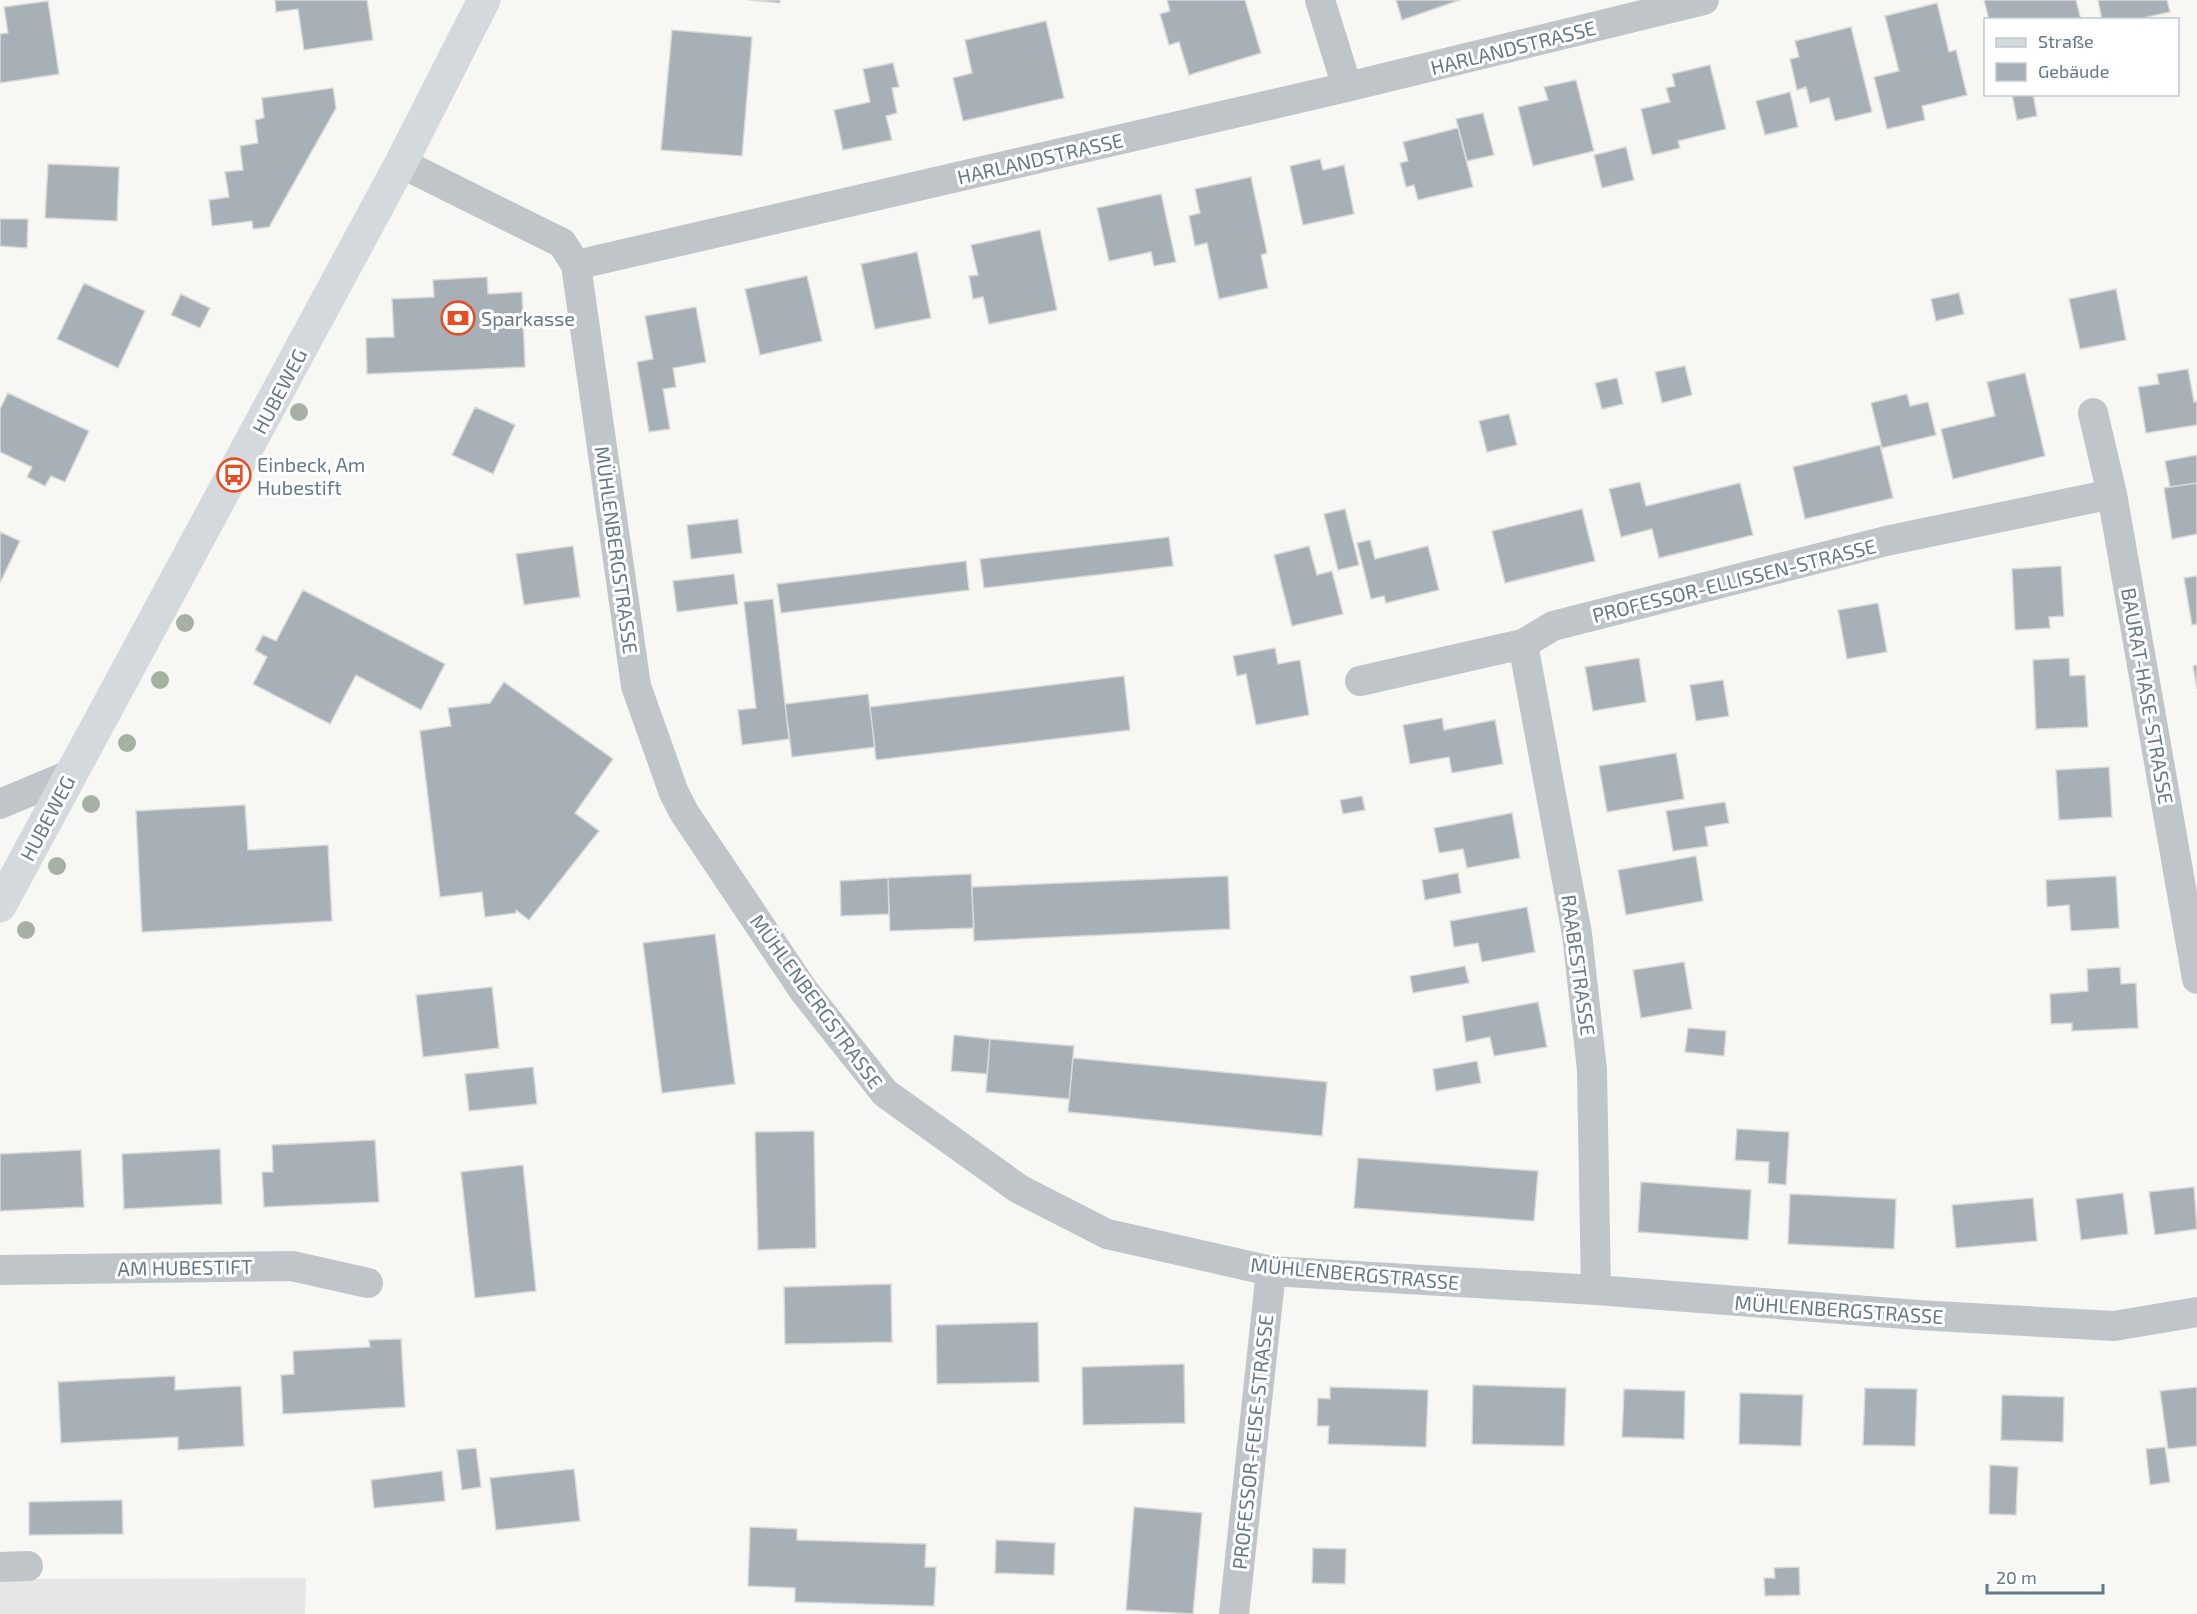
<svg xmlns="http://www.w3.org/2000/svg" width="2197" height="1614" font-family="'Exo 2',sans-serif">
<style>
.built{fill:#e5e6e5}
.building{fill:#a7b0b6;stroke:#d9d9d6;stroke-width:1.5}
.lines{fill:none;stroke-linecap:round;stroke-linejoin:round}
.street{stroke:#c0c5c9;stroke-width:30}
.secondary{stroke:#d4d9dd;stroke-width:33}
.tree{fill:#a7b1a3}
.labels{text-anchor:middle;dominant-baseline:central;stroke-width:6;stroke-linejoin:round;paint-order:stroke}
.street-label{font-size:20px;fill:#657886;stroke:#fff}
.poi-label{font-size:20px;fill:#657886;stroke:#fff;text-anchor:start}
</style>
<rect width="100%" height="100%" fill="#f7f7f4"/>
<path class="built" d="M0 1555 23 1579 306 1578 305 1614H0Z"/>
<path class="building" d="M275 0H367L373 40 304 50 298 9 276 12Z
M749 0H780V3Z
M1167 0H1245L1261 53 1189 75 1179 42 1169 45 1160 14 1170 11Z
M1396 0H1460L1402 20Z
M1984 0H2076L2081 20H1989Z
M2098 0H2167L2170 12 2134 20H2102Z
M48 1 59 74 0 83V34L8 33 4 7Z
M1937 3 1949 52 1956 50 1967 95 1922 106 1925 120 1887 129 1874 77 1899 71 1885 16Z
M1046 21 1064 98 963 121 953 78 972 73 965 40Z
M1851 27 1872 112 1835 121 1829 98 1810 103 1806 87 1797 90 1790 59 1799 57 1795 41Z
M672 30 752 37 742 156 661 150Z
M893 63 899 87 892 88 897 113 886 116 892 140 843 150 834 110 870 102 863 69Z
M1710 65 1726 129 1678 141 1680 148 1652 155 1641 109 1670 102 1666 88 1675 86 1672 74Z
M1576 80 1594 151 1533 166 1518 107 1548 100 1544 87Z
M333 88 336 108 269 227 253 229 252 221 212 226 209 200 229 197 225 172 243 170 240 146 258 143 255 120 264 118 262 98Z
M1790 92 1798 127 1765 135 1756 101Z
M2012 94H2033L2037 116 2017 120Z
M1483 113 1494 155 1467 161 1456 119Z
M1458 128 1473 187 1418 200 1414 185 1406 187 1400 163 1408 161 1403 142Z
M1626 147 1634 180 1602 188 1594 155Z
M1320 159 1323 170 1344 165 1354 214 1303 225 1290 166Z
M48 164 119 167 117 221 45 218Z
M1251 177 1267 253 1261 255 1268 288 1219 299 1207 243 1195 246 1189 216 1200 213 1195 189Z
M1161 194 1176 262 1154 266 1151 252 1109 261 1097 208Z
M0 219H28L27 248 0 246Z
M1040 230 1057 310 989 324 983 297 973 299 969 276 978 275 971 245Z
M917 252 931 318 875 329 861 264Z
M807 276 822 341 760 355 745 289Z
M487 277 488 294 522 292 525 367 367 374 366 338 394 337 392 299 434 297 433 280Z
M84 283 145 311 118 368 57 339Z
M2116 289 2126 340 2080 349 2069 299Z
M1959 293 1964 314 1936 321 1931 299Z
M181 294 210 308 200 328 171 315Z
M696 307 706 362 673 368 676 387 663 389 670 429 649 432 637 362 653 359 645 316Z
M1685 366 1692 395 1662 403 1655 372Z
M2188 369 2194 402 2197 401V425L2146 433 2138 387 2159 384 2157 374Z
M2025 373 2045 456 1953 479 1941 429 1995 416 1987 382Z
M1617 378 1623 404 1602 409 1595 383Z
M8 393 89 431 65 482 51 476 45 486 27 477 32 467 0 452V409Z
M1907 394 1910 406 1928 402 1936 435 1882 448 1871 403Z
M475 407 515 425 493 474 452 455Z
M1509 414 1517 445 1487 452 1479 421Z
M1880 445 1893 498 1805 519 1793 467Z
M2197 455V483L2170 487 2165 461Z
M1640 482 1646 506 1740 483 1753 535 1659 558 1652 529 1621 537 1609 489Z
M2197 483V534L2172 539 2164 488Z
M1345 509 1359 565 1338 570 1324 514Z
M1582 509 1595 561 1505 583 1492 531Z
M738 519 742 553 691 559 687 525Z
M0 532 20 541 0 583Z
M1169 537 1173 566 984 588 980 559Z
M1370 540 1375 559 1428 546 1439 590 1386 603 1384 596 1371 599 1357 543Z
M573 546 580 597 524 605 516 554Z
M1309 546 1317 575 1332 571 1343 614 1292 626 1274 555Z
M966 561 969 590 781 613 777 584Z
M2061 566 2064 616 2049 617 2050 628 2015 630 2012 569Z
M734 574 738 604 677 612 673 581Z
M2197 576V624L2192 625 2184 578Z
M303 590 445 664 421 710 356 675 330 724 253 684 267 657 255 650 263 635 276 641Z
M773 599 789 739 742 745 738 710 756 708 744 602Z
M1878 603 1887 652 1847 659 1838 610Z
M1275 648 1278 664 1300 660 1309 715 1256 725 1246 674 1237 676 1233 656Z
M1639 658 1646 702 1593 711 1585 667Z
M2069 658 2070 676 2085 675 2088 727 2036 729 2033 660Z
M2197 665V689L2193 666Z
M1124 676 1130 730 876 760 870 707Z
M1723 680 1729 716 1696 721 1690 685Z
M504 682 613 759 575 813 599 831 529 920 516 910V913L485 917 482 892 440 897 420 731 451 726 448 708 490 703Z
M868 694 875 747 792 757 785 704Z
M1442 718 1444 730 1495 720 1503 764 1452 773 1449 757 1410 764 1403 725Z
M1676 753 1684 799 1607 812 1599 766Z
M2109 767 2112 817 2059 820 2056 770Z
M1362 796 1365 810 1343 814 1340 800Z
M1725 802 1729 823 1705 827 1708 846 1673 851 1666 811Z
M245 805 248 850 328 845 332 921 142 932 136 811Z
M1512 813 1520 858 1467 868 1463 849 1439 853 1434 828Z
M1696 856 1703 901 1626 915 1618 870Z
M1458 873 1461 893 1425 900 1422 880Z
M971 874 974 928 890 931 888 878Z
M1228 876 1230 929 974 941 972 887Z
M2116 876 2119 928 2071 931 2069 905 2047 907 2046 880Z
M888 878 889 914 841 916 840 881Z
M1527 907 1535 952 1482 962 1478 943 1454 947 1450 921Z
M715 934 735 1084 662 1093 643 943Z
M1684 962 1692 1009 1641 1018 1633 970Z
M1465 966 1469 983 1413 993 1410 976Z
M2120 967 2121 984 2136 983 2138 1028 2072 1031V1023L2051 1024 2050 994 2088 991 2087 969Z
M492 987 499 1048 423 1057 416 995Z
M1538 1002 1547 1047 1494 1056 1490 1037 1466 1042 1462 1016Z
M1688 1028 1726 1031 1724 1056 1685 1052Z
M954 1035 990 1039 987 1074 951 1071Z
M990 1039 1074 1046 1069 1099 986 1092Z
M1073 1058 1327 1082 1322 1136 1068 1112Z
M1477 1061 1481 1083 1436 1091 1433 1069Z
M533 1067 537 1104 469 1111 465 1074Z
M1737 1129 1789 1132 1786 1185 1768 1183 1769 1162 1735 1160Z
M814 1131 816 1248 758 1250 755 1132Z
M375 1140 379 1202 264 1207 262 1172H273L272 1145Z
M220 1149 222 1204 124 1209 122 1154Z
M81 1150 84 1207 0 1211V1154Z
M1358 1158 1538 1171 1534 1221 1354 1208Z
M523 1165 536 1291 475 1298 461 1172Z
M1641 1182 1751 1190 1748 1240 1638 1232Z
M2194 1187 2197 1229 2155 1235 2149 1192Z
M2123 1193 2128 1234 2081 1240 2076 1199Z
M1790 1194 1896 1199 1894 1249 1788 1244Z
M2033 1198 2037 1241 1956 1248 1952 1205Z
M891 1284 892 1342 785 1344 784 1287Z
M1038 1322 1039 1382 937 1384 936 1325Z
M401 1339 405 1407 283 1414 281 1375 294 1374 293 1351 370 1347 369 1340Z
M1184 1364 1185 1423 1083 1425 1082 1367Z
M175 1376V1390L241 1386 244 1446 178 1450V1437L61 1443 58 1382Z
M1473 1385 1566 1388 1564 1446 1472 1444Z
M1330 1387 1428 1390 1426 1447 1328 1444 1329 1426H1317L1318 1398 1330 1399Z
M2197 1387V1446L2168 1449 2160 1391Z
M1865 1388 1917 1389 1915 1446 1863 1445Z
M1624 1389 1685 1391 1684 1439 1622 1437Z
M1740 1393 1803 1395 1801 1446 1739 1444Z
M2002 1395 2064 1397 2063 1442 2001 1440Z
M2165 1447 2170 1482 2150 1485 2146 1449Z
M476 1448 481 1487 462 1490 457 1450Z
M1990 1465 2018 1467 2016 1515 1989 1514Z
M574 1469 580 1521 496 1530 490 1478Z
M442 1471 445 1501 374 1508 371 1480Z
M122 1500 123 1534 29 1535V1502Z
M1134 1507 1202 1513 1193 1614 1126 1610Z
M750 1527 797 1529V1540L926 1544 925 1567H936L934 1606 795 1602V1588L748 1586Z
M996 1540 1055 1543 1054 1575 995 1573Z
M1313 1548 1346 1549 1345 1584 1312 1583Z
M1799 1567 1800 1595 1765 1596 1764 1578H1775L1774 1568Z"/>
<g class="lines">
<path class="street" d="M1320 0 1347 87
M401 163 562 243 576 265 636 686 674 793 685 814 804 991 885 1093 1019 1189 1107 1234 1271 1271 1596 1290 1918 1315 2114 1326 2197 1312
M576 265 1347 87 1704 0
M2093 413 2112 494 2197 979
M1523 644 1577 934 1592 1070 1596 1290
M1360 681 1523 644 1553 626 1886 541 2112 494
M0 804 69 775
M0 1270 292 1266 368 1283
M0 1567 28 1566
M1234 1614 1271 1271"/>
<path class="secondary" d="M0 906 401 163 484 0"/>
</g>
<g class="tree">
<circle cx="299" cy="412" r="9"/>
<circle cx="185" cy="623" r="9"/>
<circle cx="160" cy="680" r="9"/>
<circle cx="127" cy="743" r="9"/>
<circle cx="91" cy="804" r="9"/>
<circle cx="57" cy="866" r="9"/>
<circle cx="26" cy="930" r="9"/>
</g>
<defs>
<symbol id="bank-ring" viewBox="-11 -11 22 22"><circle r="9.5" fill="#fff" stroke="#e74e25" stroke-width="1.5"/><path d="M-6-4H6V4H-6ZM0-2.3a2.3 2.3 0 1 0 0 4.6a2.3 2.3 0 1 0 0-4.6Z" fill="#e74e25"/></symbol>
<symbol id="bus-ring" viewBox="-11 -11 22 22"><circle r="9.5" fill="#fff" stroke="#e74e25" stroke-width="1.5"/><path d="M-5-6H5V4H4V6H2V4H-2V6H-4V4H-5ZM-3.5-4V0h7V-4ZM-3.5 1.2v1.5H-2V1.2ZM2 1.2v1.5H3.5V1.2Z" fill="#e74e25"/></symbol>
</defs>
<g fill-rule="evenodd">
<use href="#bank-ring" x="439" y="299" width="38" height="38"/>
<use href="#bus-ring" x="215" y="456" width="38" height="38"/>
</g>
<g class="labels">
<g class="street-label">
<text transform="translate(1513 47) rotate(-14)">HARLANDSTRASSE</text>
<text transform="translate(1040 158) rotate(-13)">HARLANDSTRASSE</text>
<text transform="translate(279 391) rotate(-62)">HUBEWEG</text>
<text transform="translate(617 550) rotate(82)">MÜHLENBERGSTRASSE</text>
<text transform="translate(1734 580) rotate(-14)">PROFESSOR-ELLISSEN-STRASSE</text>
<text transform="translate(2148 696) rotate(80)">BAURAT-HASE-STRASSE</text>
<text transform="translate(47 818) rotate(-62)">HUBEWEG</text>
<text transform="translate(1579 965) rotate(82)">RAABESTRASSE</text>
<text transform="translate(817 1001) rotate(54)">MÜHLENBERGSTRASSE</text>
<text transform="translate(185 1267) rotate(-1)">AM HUBESTIFT</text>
<text transform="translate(1355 1273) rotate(5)">MÜHLENBERGSTRASSE</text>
<text transform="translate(1839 1309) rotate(4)">MÜHLENBERGSTRASSE</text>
<text transform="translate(1252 1442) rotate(-84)">PROFESSOR-FEISE-STRASSE</text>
</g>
<g class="poi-label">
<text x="481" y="318">Sparkasse</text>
<text x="257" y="464">Einbeck, Am<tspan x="257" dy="23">Hubestift</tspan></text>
</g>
</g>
<rect x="1984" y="18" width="195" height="78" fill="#ffffff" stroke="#c1c9cf" stroke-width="1.5"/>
<rect x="1996" y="38" width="30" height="9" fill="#d4d9dd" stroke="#c1c9cf" stroke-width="1.5"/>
<text x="2038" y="48" font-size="18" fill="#657886">Straße</text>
<rect x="1996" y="63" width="30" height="18" fill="#a7b0b6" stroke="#c1c9cf" stroke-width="1.5"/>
<text x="2038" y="78" font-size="18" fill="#657886">Gebäude</text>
<path d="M1987 1584v9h116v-9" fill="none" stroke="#657886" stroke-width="3"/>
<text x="1996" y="1584" font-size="18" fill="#657886" stroke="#ffffff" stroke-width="4.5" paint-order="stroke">20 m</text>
</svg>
